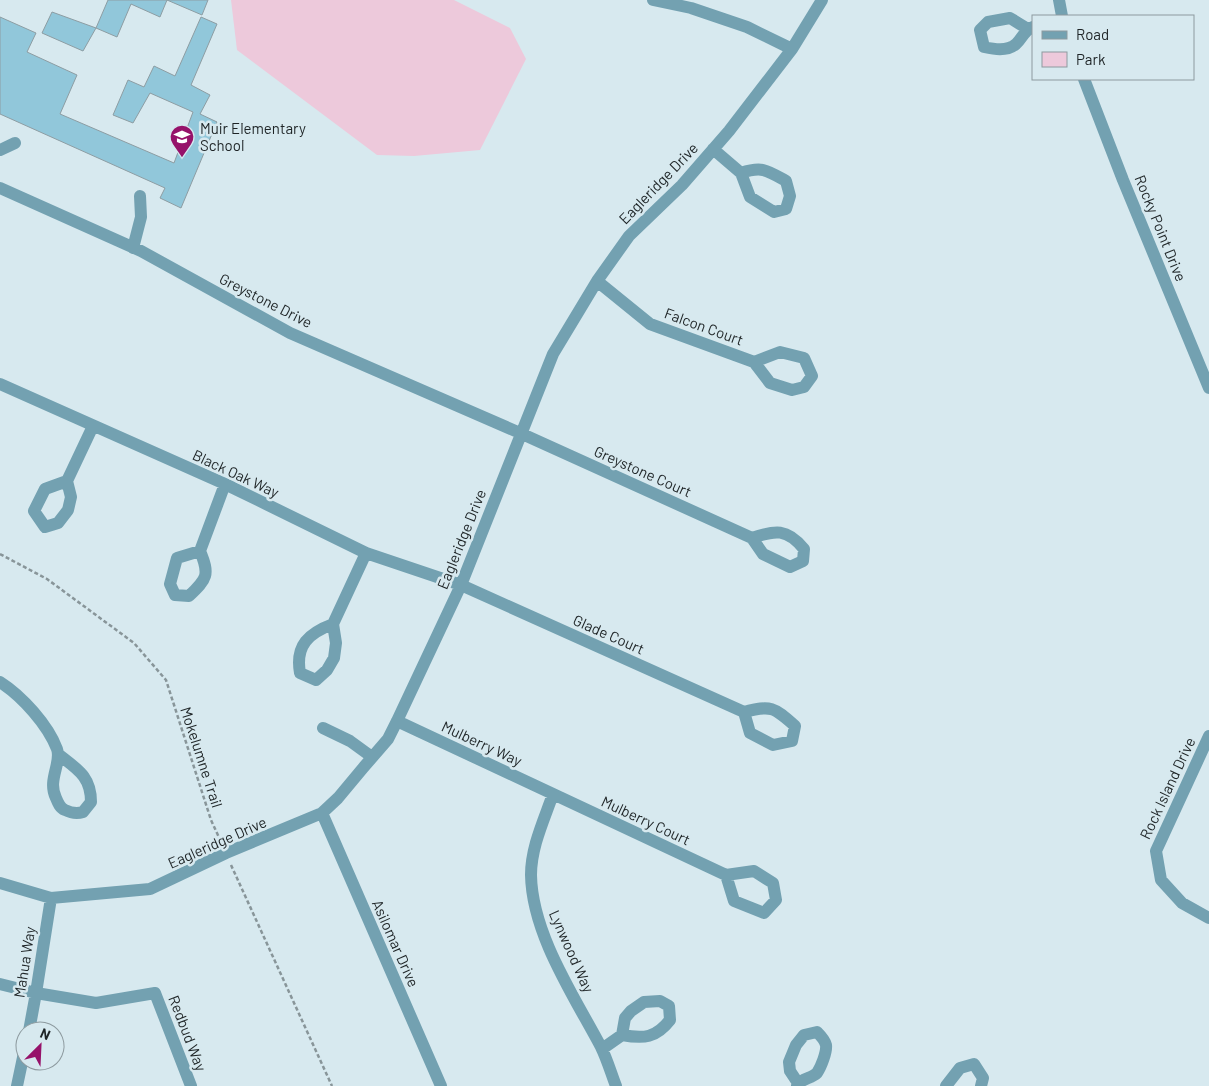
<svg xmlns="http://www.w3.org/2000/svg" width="1209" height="1086" font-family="Barlow,sans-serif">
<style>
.green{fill:#edc9db}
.building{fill:#91c7da;stroke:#8d9da3}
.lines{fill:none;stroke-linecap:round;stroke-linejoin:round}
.path{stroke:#889599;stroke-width:2.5;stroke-dasharray:4 2.5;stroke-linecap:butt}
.minor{stroke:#73a1b1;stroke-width:12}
.labels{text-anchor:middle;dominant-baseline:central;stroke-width:5;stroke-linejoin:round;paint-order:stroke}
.poi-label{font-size:15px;fill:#1e2426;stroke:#d7e9ef;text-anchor:start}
.street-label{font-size:15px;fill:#1e2426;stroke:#d7e9ef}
</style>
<rect width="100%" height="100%" fill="#d7e9ef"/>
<path class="green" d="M231 0H454L510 28 526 59 480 150 414 156 377 155 237 50Z"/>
<path class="building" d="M108 0H208L202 15 167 0 160 17 131 4 117 37 96 28Z
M52 12 96 28 83 51 42 33Z
M0 17 36 33 27 52 77 75 60 114 174 163 193 112 150 93 133 123 113 115 128 80 144 87 154 66 175 76 201 17 217 24 191 85 210 95 200 114 217 122 181 208 160 198 165 188 0 114Z"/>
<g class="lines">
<path class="path" d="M0 554 47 579 134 643 166 680 211 820 222 844
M231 865 332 1086"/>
<path class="minor" d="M653 0 691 8 747 27 792 49
M1059 0 1062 16
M1028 29 1010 18 988 22 980 30 984 47C993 49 1007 52 1016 44 1022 39 1024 30 1033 27
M1084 79 1123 180 1209 388
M713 149 741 173 750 197 774 212 786 209 790 196 786 181C767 170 762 166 741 173
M0 150 15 143
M0 188 141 251 290 333 520 433 752 538 763 554 790 567 803 561 804 549C787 528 775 530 752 538
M133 248 141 217 140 196
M597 281 650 324 754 362 770 383 792 390 804 387 812 376 804 358 780 352 754 362
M0 384 225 484 366 553 461 585 744 712C771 705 774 707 795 726L792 741 773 745 750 733 744 712
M67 481 45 489 34 511 45 527 58 523 68 510 71 497 67 481 93 426
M200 551 177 558 170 584 175 595 189 596C207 579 210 575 200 551L225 484
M333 624C309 633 295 645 300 673L316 680 327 670 334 658 336 643 333 624 366 553
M0 682C22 696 48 725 57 749 62 763 47 780 56 798 58 803 60 808 65 810 71 813 77 814 83 812L91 802C91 776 77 769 58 754
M397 721 726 875 754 871 773 883 776 900 764 913 734 901 726 875
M323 728 350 741 372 757
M1209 736 1156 851 1161 880 1182 903 1209 918
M553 794C544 820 531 847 531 875 532 934 574 996 601 1047 607 1059 611 1073 616 1086
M322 813 441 1086
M0 883 51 898 150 889 226 853 322 813 338 798 363 768 388 739 397 721 461 585 553 354 597 281 629 236 682 185 729 131 792 49 822 0
M0 984 36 993 96 1003 155 993 191 1086
M29 1031 36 993 51 898
M602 1049 622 1035C644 1039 656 1038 670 1020L669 1006 660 1001 644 1002 631 1011 625 1018 622 1035
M17 1086 25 1048
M797 1086C801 1078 811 1079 817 1073 821 1067 827 1052 826 1045 825 1040 820 1035 817 1032L804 1035 796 1045 789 1062 790 1071 798 1083
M946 1086 960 1068 974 1064 983 1078 981 1086"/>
</g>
<defs>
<symbol id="school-pin" viewBox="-11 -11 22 30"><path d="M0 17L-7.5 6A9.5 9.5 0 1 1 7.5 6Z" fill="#96126a" stroke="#d7e9ef"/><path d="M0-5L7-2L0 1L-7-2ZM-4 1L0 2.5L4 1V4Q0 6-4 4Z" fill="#fff"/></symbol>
</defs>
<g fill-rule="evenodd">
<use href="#school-pin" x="168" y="123" width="28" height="38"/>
</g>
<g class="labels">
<g class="poi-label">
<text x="200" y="128">Muir Elementary<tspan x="200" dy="17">School</tspan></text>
</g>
<g class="street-label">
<text transform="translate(658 183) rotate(-46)">Eagleridge Drive</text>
<text transform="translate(1161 228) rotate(68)">Rocky Point Drive</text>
<text transform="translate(266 300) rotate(27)">Greystone Drive</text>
<text transform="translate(704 326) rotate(20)">Falcon Court</text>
<text transform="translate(643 471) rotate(24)">Greystone Court</text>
<text transform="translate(236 473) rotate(25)">Black Oak Way</text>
<text transform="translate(461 539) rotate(-68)">Eagleridge Drive</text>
<text transform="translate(609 634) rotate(24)">Glade Court</text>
<text transform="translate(482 743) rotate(25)">Mulberry Way</text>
<text transform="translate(202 757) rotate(72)">Mokelumne Trail</text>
<text transform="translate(1167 788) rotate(-65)">Rock Island Drive</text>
<text transform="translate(646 820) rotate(25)">Mulberry Court</text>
<text transform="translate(217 842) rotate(-24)">Eagleridge Drive</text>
<text transform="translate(396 943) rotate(66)">Asilomar Drive</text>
<text transform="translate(572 951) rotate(66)">Lynwood Way</text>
<text transform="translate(24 962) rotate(-81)">Mahua Way</text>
<text transform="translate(188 1033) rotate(69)">Redbud Way</text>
</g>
</g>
<rect x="1032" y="15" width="162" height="65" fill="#d7e9ef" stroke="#8d9a9f"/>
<rect x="1042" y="31" width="25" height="8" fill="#73a1b1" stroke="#8d9a9f"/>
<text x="1076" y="40" font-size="15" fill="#1e2426">Road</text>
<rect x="1042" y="52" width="25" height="15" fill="#edc9db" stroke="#8d9a9f"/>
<text x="1076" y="65" font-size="15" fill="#1e2426">Park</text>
<g transform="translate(40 1046) rotate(24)"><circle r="24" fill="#d7e9ef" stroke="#8d9a9f"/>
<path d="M0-4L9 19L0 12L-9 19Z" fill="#96126a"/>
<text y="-8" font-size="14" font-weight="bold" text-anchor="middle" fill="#1e2426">N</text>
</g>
</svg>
